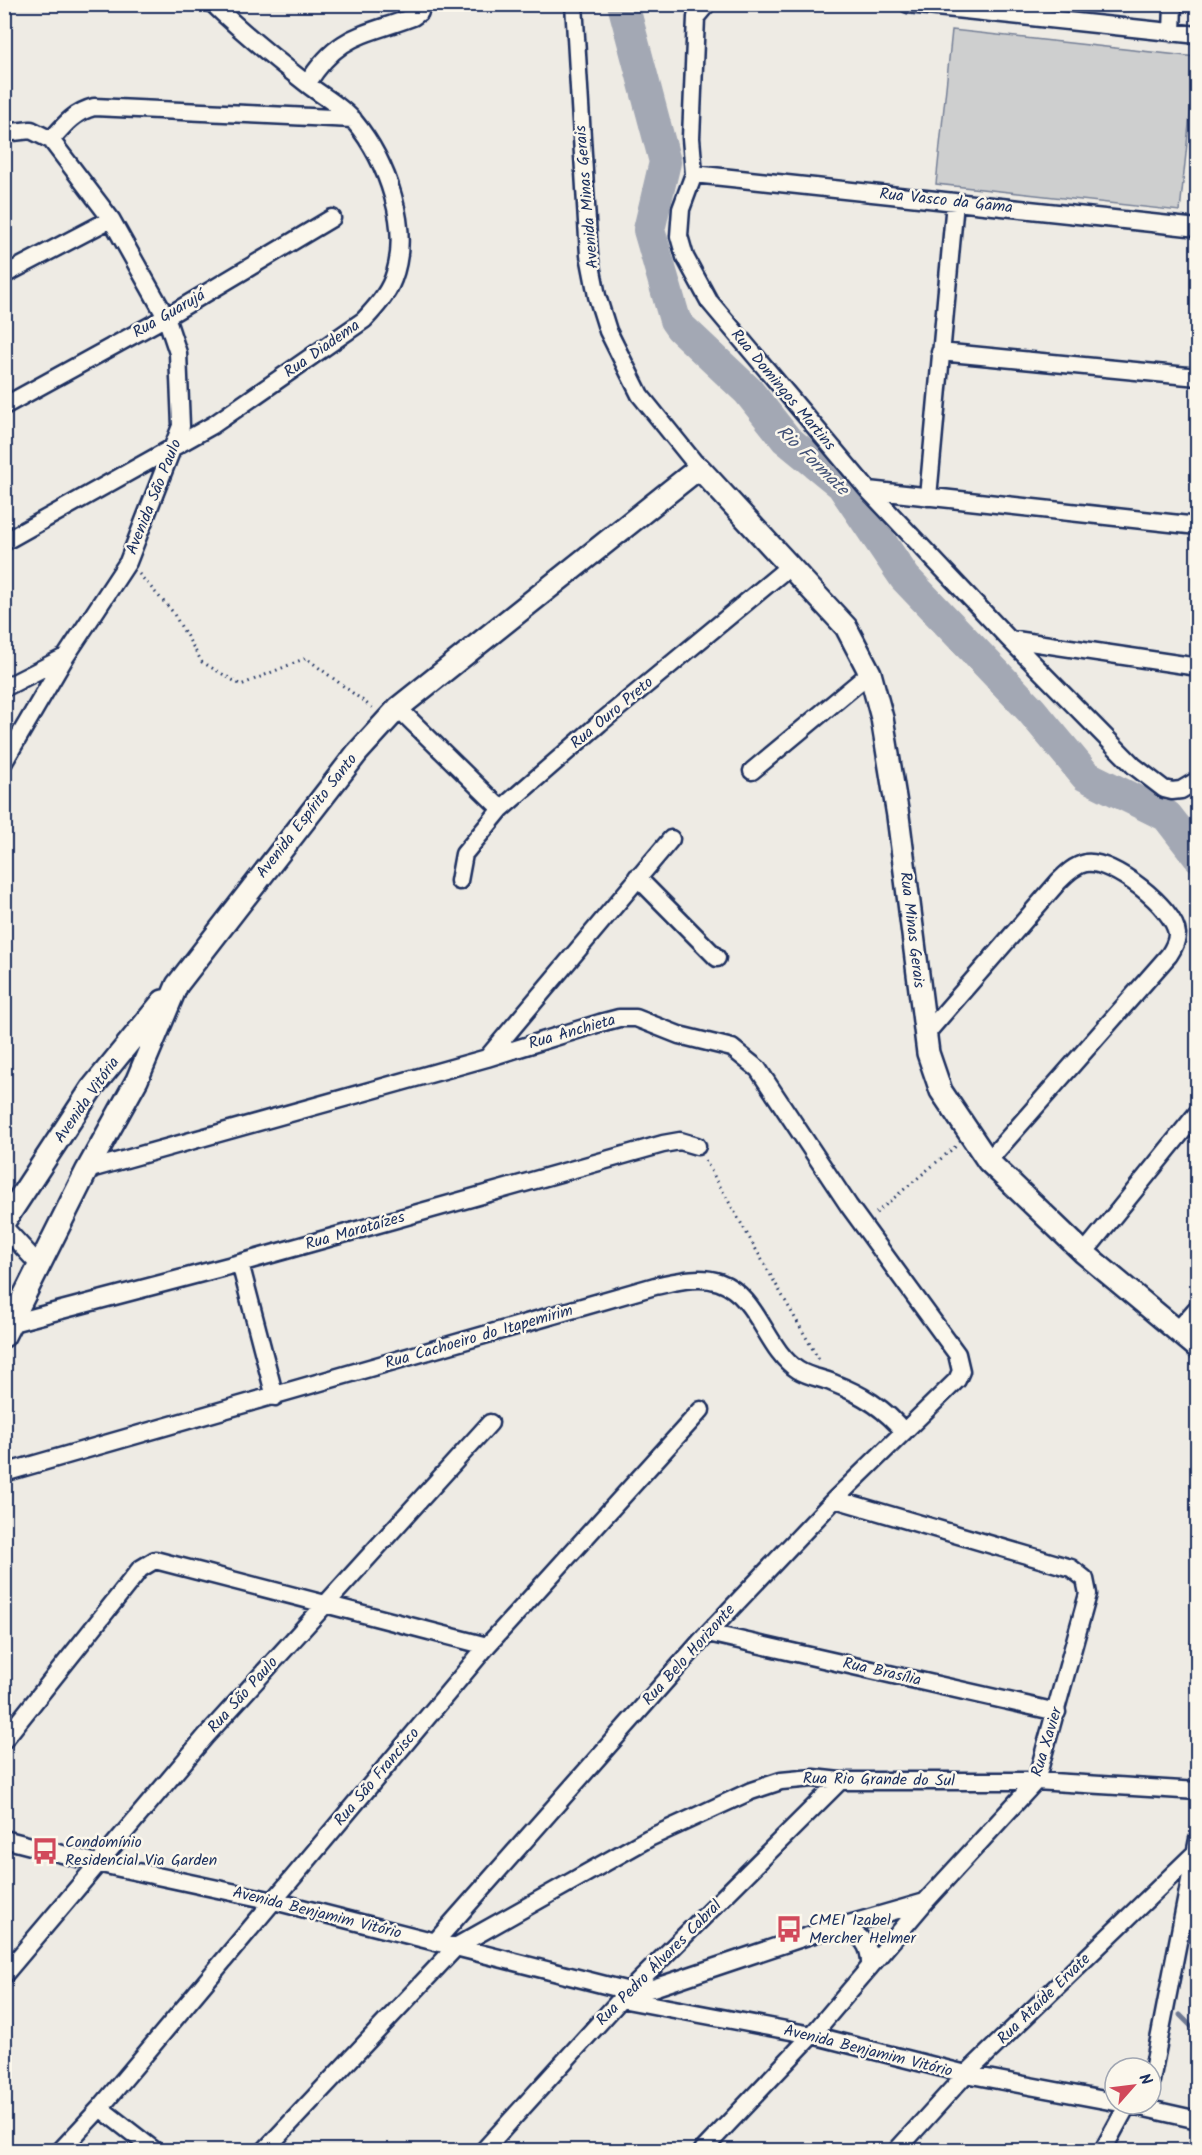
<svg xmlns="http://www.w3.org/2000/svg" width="1202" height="2155" font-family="Kalam,sans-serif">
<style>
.green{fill:#cecfcf;stroke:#747f96;stroke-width:1.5}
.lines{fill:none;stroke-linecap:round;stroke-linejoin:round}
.stream{stroke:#6d7892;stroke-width:5}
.river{stroke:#a3a8b4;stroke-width:32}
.minor-casing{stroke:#1b2f5e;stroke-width:21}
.tertiary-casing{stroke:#1b2f5e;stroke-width:26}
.path{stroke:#1b2f5e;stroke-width:3;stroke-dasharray:1.5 4.5;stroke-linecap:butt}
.minor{stroke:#fbf7ec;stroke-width:16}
.tertiary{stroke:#fbf7ec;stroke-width:21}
.labels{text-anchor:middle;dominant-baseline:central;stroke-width:5;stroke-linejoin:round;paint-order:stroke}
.street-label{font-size:16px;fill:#1b2f5e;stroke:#fbf7ec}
.poi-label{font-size:16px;fill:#1b2f5e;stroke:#fbf7ec;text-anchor:start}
.water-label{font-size:18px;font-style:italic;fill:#445378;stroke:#fbf7ec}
</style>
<rect width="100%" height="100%" fill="#eeebe4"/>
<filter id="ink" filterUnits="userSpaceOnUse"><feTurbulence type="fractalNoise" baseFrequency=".0167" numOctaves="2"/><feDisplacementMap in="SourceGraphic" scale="12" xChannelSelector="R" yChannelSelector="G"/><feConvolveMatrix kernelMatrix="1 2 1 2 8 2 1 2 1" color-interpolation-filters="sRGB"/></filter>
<g filter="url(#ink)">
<path class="green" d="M952 30 1196 57 1180 211 936 184Z"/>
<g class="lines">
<path class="stream" d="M1180 2015 1198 2033"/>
<path class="river" d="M623 4 665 162 649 230 675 320 680 327 748 391 786 439 842 485 905 578 1031 710 1086 776 1167 816 1198 856"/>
<defs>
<path id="minor" d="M574 4 589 255 597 296 608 331 640 395 699 468
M707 4 696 17 691 138 694 174 681 209 679 236 685 257 709 301 868 490 1009 639 1134 766 1164 789 1172 791 1181 790 1198 780
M908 4 1198 35
M1172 33 1173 4
M307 84C338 34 362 36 413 17L420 12
M4 133 31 130 51 140 111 219 166 317 178 353 181 426 128 562 66 656 4 762
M51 140C64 125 74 112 94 107L353 119
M694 174 1198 228
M4 275 111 219
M940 352 1198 377
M4 406 166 317 332 218
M868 490 1198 526
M928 497 955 202
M4 542 213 425 364 320C375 308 387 295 393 279 412 229 387 161 354 121 342 106 322 96 307 84 275 59 243 33 213 4
M1009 639 1198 667
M4 688 65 657
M398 708 501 809
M752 771 870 673
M637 877 717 958
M459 881 464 854 501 809 600 723 791 565
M925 1035 1059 881C1066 874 1075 865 1086 863 1112 859 1175 908 1177 934 1177 942 1173 949 1169 955L988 1161
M487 1058 671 839
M87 1170 487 1058 600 1023 619 1018H636L679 1035 732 1048 758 1069 849 1206 957 1354 961 1371 957 1380 835 1499 708 1633 435 1942
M4 1227 40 1266
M1084 1253 1198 1112
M240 1263 275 1397
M12 1323 240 1263 663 1144 680 1141 697 1146
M1177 1331 1198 1307
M4 1473 655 1286C675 1282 698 1275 719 1282 759 1296 765 1349 798 1370 809 1377 822 1378 833 1383 861 1394 885 1408 904 1432
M708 1633 1057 1712
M4 1740 140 1569 155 1560 487 1646
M4 1839 101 1864 274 1901 629 1991 653 1988 814 1934 925 1902
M841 1926C861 1935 871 1944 870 1967
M4 1975 205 1737 490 1423
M621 1999 812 2035 966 2074 1115 2102
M1151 2081 1198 1839
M1127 2104 1198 2120
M100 2108 154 2150
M61 2150 100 2108 487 1646 701 1410
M265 2150 457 1946 649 1838 751 1791 781 1781 813 1778 840 1781H1036L1198 1791
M484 2150 621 1999 840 1781
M703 2150 812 2035 925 1902 1036 1781 1088 1594 1085 1579 1071 1568 835 1499
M897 2150 966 2074 1196 1852
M1103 2150 1128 2104"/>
<path id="tertiary" d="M4 1222 92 1088 163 1001
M4 1336 87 1170 137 1080 177 985 357 753 398 708 699 468 846 627 870 673 882 718 898 816 928 1053 941 1091 988 1161 1084 1253 1198 1348"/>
</defs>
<use href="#minor" class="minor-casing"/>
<use href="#tertiary" class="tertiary-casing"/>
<path class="path" d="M139 574 172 611 202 662 241 685 306 658 374 709
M705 1160 819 1360
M876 1213 956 1146"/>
<use href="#minor" class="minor"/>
<use href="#tertiary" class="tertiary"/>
</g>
</g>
<defs>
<symbol id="bus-bare" viewBox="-9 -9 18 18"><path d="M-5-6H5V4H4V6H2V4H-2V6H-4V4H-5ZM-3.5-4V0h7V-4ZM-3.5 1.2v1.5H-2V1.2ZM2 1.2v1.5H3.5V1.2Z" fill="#d1495b" stroke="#fbf7ec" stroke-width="2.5" paint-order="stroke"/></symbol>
</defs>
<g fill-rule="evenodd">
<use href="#bus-bare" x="26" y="1832" width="38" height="38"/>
<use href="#bus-bare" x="770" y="1910" width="38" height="38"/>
</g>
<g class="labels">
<g class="street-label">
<text transform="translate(587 197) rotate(-95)">Avenida Minas Gerais</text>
<text transform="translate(946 201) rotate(6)">Rua Vasco da Gama</text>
<text transform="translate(169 314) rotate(-30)">Rua Guarujá</text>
<text transform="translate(322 349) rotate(-35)">Rua Diadema</text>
<text transform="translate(783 390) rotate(50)">Rua Domingos Martins</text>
<text transform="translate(154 497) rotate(-68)">Avenida São Paulo</text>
<text transform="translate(612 713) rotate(-40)">Rua Ouro Preto</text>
<text transform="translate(307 816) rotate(-52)">Avenida Espírito Santo</text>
<text transform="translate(912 930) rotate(83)">Rua Minas Gerais</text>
<text transform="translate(572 1032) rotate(-16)">Rua Anchieta</text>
<text transform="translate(87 1100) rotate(-55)">Avenida Vitória</text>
<text transform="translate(355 1231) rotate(-16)">Rua Marataízes</text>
<text transform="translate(479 1337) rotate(-16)">Rua Cachoeiro do Itapemirim</text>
<text transform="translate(689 1655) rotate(-48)">Rua Belo Horizonte</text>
<text transform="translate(882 1672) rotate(13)">Rua Brasília</text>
<text transform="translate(243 1695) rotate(-48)">Rua São Paulo</text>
<text transform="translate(1047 1742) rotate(-73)">Rua Xavier</text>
<text transform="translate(377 1777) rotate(-50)">Rua São Francisco</text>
<text transform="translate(879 1780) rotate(1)">Rua Rio Grande do Sul</text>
<text transform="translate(317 1913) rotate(14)">Avenida Benjamim Vitório</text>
<text transform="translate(659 1963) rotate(-45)">Rua Pedro Álvares Cabral</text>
<text transform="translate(1044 1999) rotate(-44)">Rua Ataíde Ervate</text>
<text transform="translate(868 2051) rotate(14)">Avenida Benjamim Vitório</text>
</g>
<g class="poi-label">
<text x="65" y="1842">Condomínio<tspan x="65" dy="18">Residencial Via Garden</tspan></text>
<text x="809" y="1920">CMEI Izabel<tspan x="809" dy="18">Mercher Helmer</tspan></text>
</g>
<g class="water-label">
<text transform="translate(812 461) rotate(44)">Rio Formate</text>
</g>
</g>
<rect width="1202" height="2155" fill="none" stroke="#fbf7ec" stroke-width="24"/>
<rect x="12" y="12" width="1178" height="2131" fill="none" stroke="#1b2f5e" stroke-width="2" filter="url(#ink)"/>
<g transform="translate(1133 2086) rotate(62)"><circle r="28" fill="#fbf7ec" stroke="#a1a7b3" stroke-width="1.5"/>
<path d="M0-4.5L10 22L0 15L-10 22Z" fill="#d1495b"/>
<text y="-9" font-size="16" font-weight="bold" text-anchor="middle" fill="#1b2f5e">N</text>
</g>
</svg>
